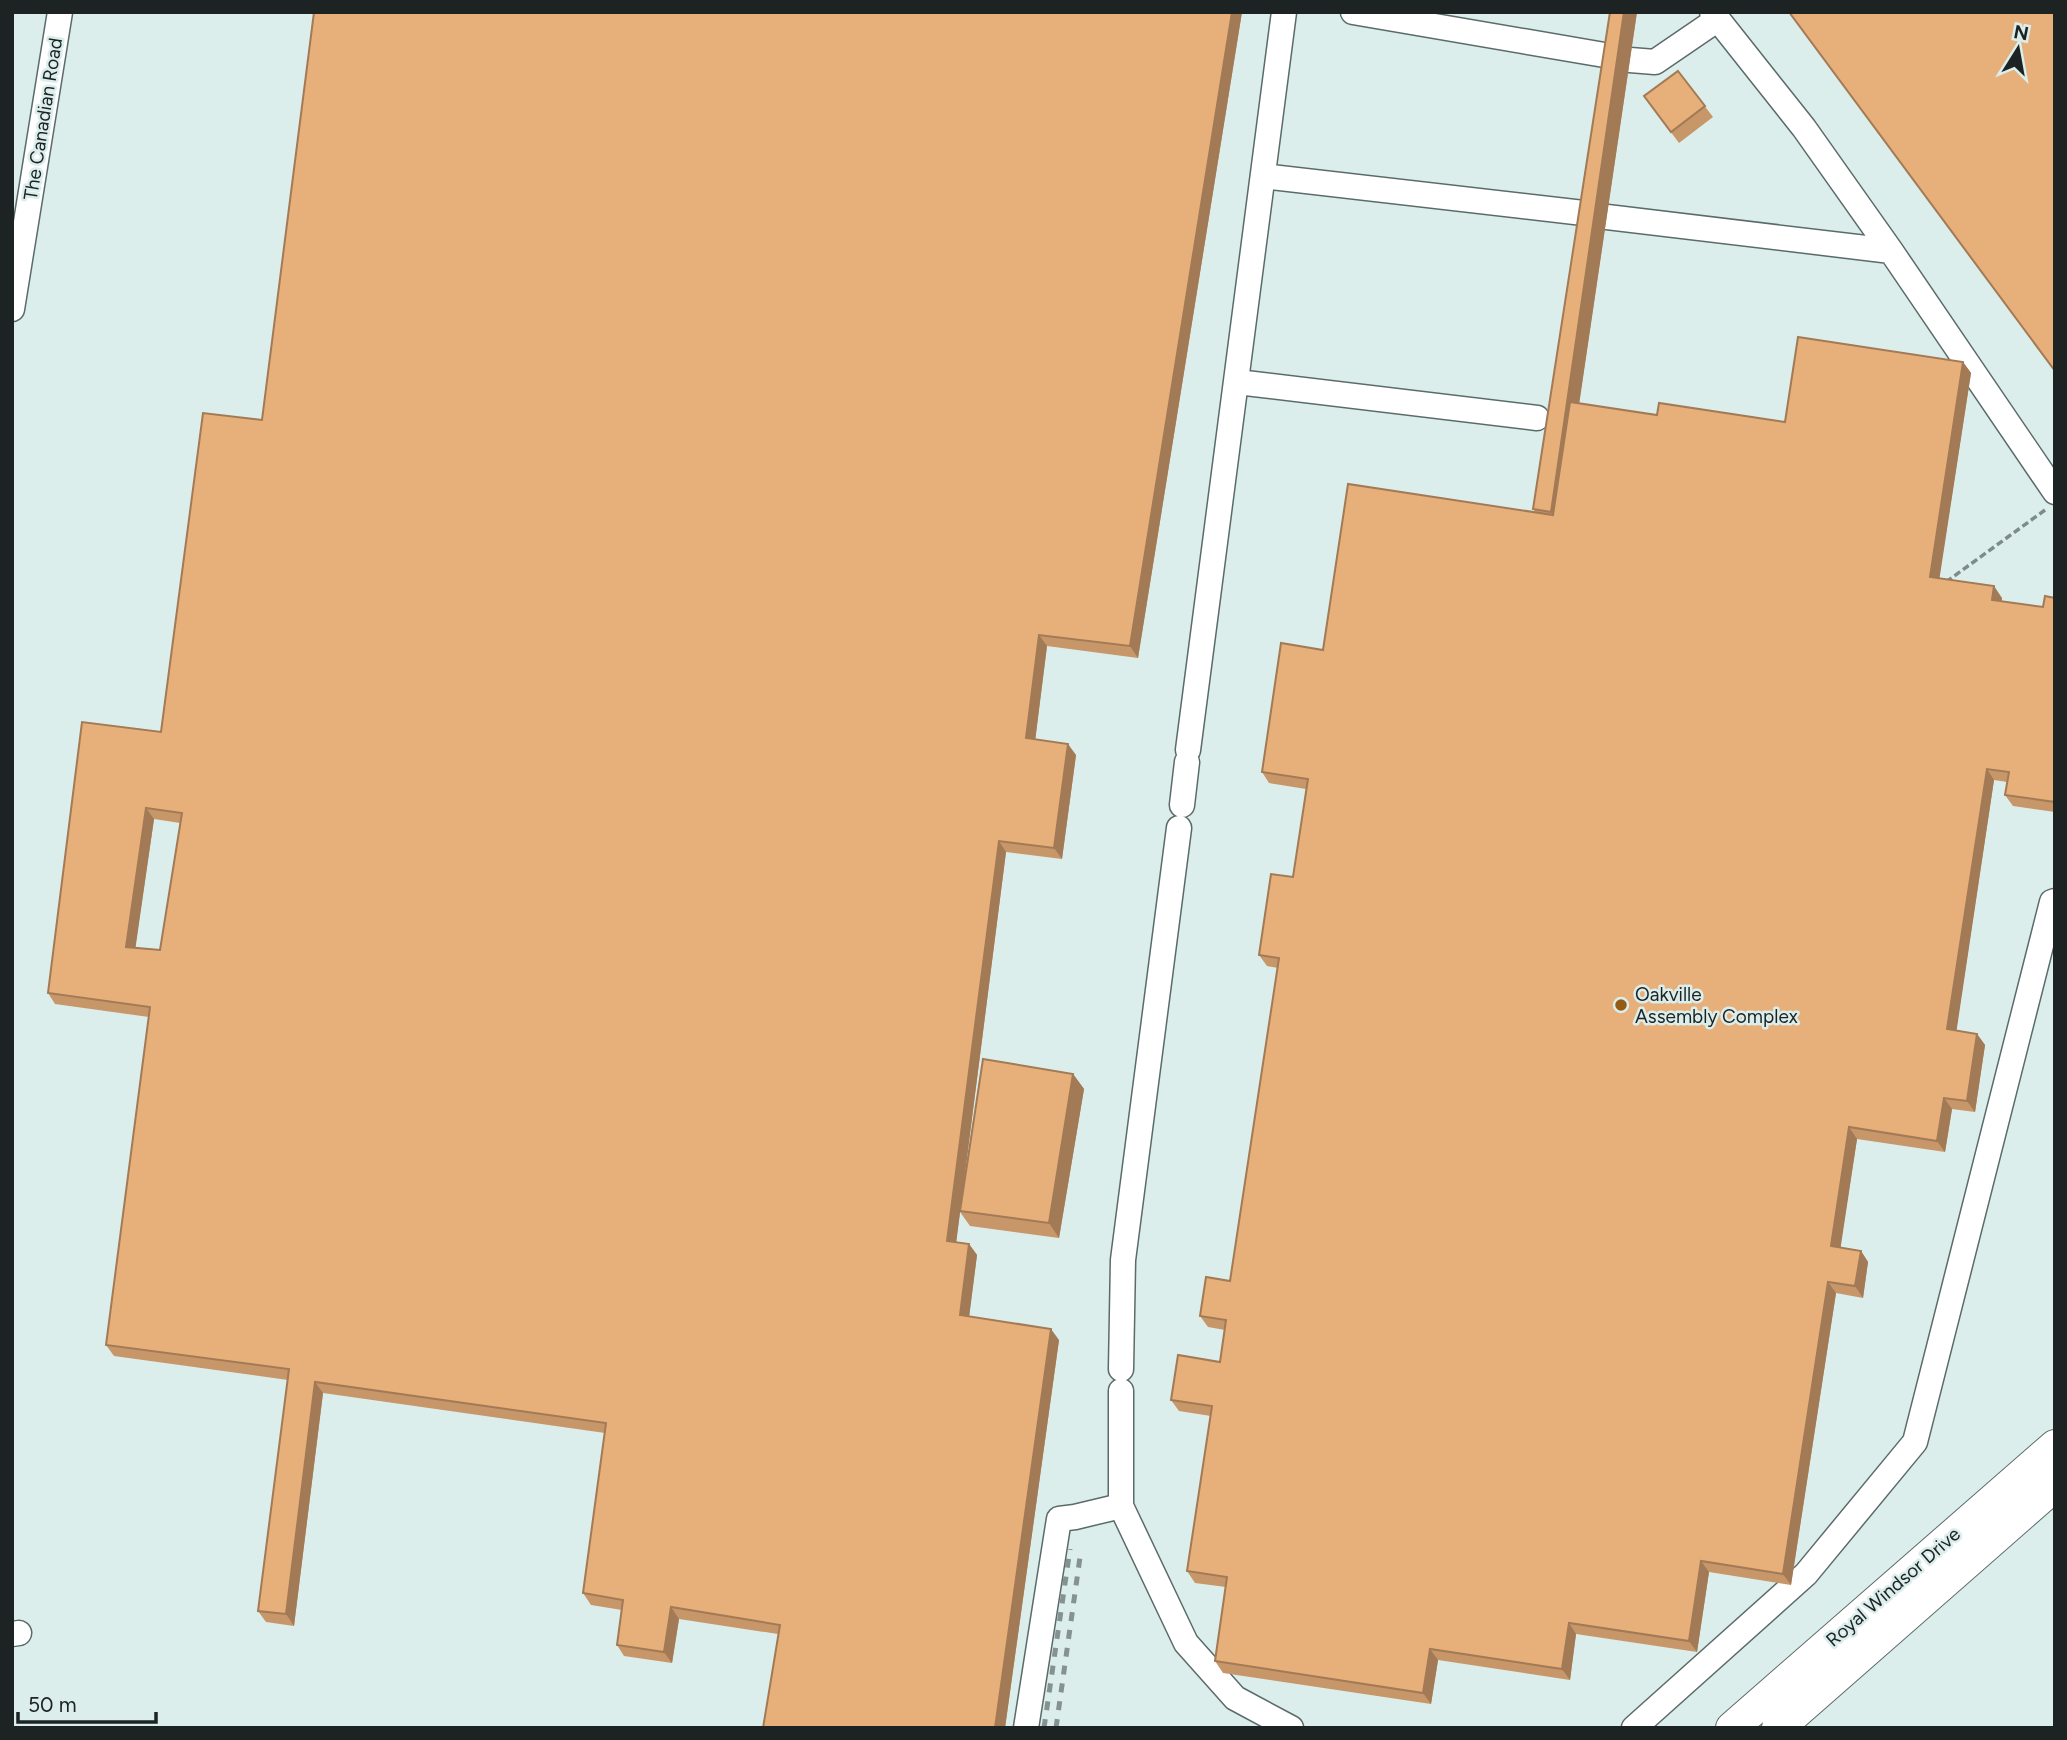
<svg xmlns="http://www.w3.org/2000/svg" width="2067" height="1740" font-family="Figtree,sans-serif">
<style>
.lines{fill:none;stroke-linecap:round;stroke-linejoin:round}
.minor-casing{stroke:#5b6b69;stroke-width:27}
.major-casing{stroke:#5b6b69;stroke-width:34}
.path{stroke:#7f8b8a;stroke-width:3.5;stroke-dasharray:7 3.5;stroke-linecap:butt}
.minor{stroke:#fff;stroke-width:24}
.major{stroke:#fff;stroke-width:32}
.rail{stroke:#859290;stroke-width:5;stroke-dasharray:9 9;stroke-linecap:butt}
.wall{fill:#c79669;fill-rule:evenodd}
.shaded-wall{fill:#a27a55}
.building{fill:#e7af7a;stroke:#a27a55;stroke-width:2;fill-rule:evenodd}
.poi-dot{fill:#945b17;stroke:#dbeeeb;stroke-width:2.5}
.labels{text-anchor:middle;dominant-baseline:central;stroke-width:5;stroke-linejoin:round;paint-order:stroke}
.street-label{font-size:19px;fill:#1d2323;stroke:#dbeeeb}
.poi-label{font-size:19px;fill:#1d2323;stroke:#dbeeeb;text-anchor:start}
</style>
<rect width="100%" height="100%" fill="#dbeeeb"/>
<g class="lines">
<defs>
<path id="minor" d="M1353 12 1616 57
M1712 12 1804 128 1891 251 2055 492
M1630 60 1655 62 1718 19
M1263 176 1592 214
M1607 217 1891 251
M12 309 60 12
M1237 382 1537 418
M1188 750 1284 12
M1182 805 1187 762
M1121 1369 1123 1260 1179 828
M1121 1391V1506L1186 1643 1235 1698 1291 1728
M12 1634 19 1633
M1026 1728 1059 1519 1075 1517 1121 1506
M1634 1728 1806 1574 1915 1442 2052 902 2055 901"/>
<path id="major" d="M1732 1728 2055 1446
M1778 1728 2055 1485"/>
</defs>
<use href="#minor" class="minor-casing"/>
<use href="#major" class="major-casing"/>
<path class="path" d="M1946 582 2045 510"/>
<use href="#minor" class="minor"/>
<use href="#major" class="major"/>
<path class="rail" d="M1044 1728 1070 1549
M1056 1728 1081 1550"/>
</g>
<path class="wall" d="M1242 12 1138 658 1047 646 1035 740 1076 755 1062 859 1006 852 965 1172 1073 1074 1084 1089 1059 1238 970 1226 960 1212 956 1242 969 1244 977 1255 969 1316 1059 1340 1005 1728H763L778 1634 679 1619 672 1663 624 1656 617 1645 622 1610 591 1605 583 1593 605 1433 323 1393 294 1626 266 1622 258 1611 288 1380 114 1356 106 1345 149 1017 55 1004 48 993 161 732 262 420ZM154 819 180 823 160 950 135 948Z
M1610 12H1637L1579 403 1657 415 1785 422 1963 362 1971 373 1939 578 2002 598V601L2043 607 2055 598V812L2013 806 2005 795 2007 782 1994 780 1956 1031 1977 1034 1985 1045 1975 1112 1952 1109 1945 1152 1857 1139 1840 1248 1861 1251 1868 1262 1863 1298 1836 1293 1791 1585 1709 1572 1697 1652 1576 1634 1570 1680 1438 1660 1431 1704 1223 1673 1215 1661 1226 1587 1195 1583 1187 1571 1211 1416 1179 1411 1171 1400 1220 1362 1225 1330 1208 1327 1200 1316 1230 1281 1278 968 1267 966 1259 955 1293 877 1306 789 1269 783 1262 772 1323 650 1536 513 1533 509Z
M1678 71 1713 117 1679 143 1644 96Z"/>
<path class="shaded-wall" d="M1232 12H1242L1138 658 1130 646Z
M1624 12H1637L1561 527 1551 512Z
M1963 362 1971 373 1938 588 1930 577Z
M1994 586 2002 598 2000 611 1992 600Z
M1039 635 1047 646 1034 750 1026 738Z
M1068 744 1076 755 1062 859 1054 848Z
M1987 769 1994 780 1955 1041 1947 1029Z
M146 808 154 819 134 958 126 947Z
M999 841 1006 852 955 1252 947 1241Z
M1977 1034 1985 1045 1975 1112 1967 1101Z
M1073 1074 1084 1089 1059 1238 1049 1223Z
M1944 1098 1952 1109 1945 1152 1937 1141Z
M1849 1127 1857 1139 1839 1258 1831 1246Z
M969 1244 977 1255 968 1326 960 1315Z
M1861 1251 1868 1262 1863 1298 1855 1286Z
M1828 1282 1836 1293 1791 1585 1783 1574Z
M1051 1329 1059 1340 1005 1728H995Z
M315 1382 323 1393 294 1626 286 1614Z
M1701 1561 1709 1572 1697 1652 1689 1641Z
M671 1607 679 1619 672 1663 664 1652Z
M1569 1623 1576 1634 1570 1680 1562 1669Z
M1430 1649 1438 1660 1431 1704 1423 1693Z"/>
<path class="building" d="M314 12H1232L1130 646 1039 635 1026 738 1068 744 1054 848 999 841 947 1241 969 1244 960 1315 1051 1329 995 1728H763L780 1625 671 1607 664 1652 617 1645 623 1600 583 1593 606 1423 315 1382 286 1614 258 1611 289 1369 106 1345 150 1007 48 993 82 722 161 732 203 413 262 420ZM146 808 182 813 160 950 126 947Z
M1610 12H1624L1551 512 1533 509Z
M1789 12H2055V371Z
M1678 71 1705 106 1671 132 1644 96Z
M1798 337 1963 362 1930 577 1994 586 1992 600 2043 607 2045 596 2055 598V802L2005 795 2009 772 1987 769 1947 1029 1977 1034 1967 1101 1944 1098 1937 1141 1849 1127 1831 1246 1861 1251 1855 1286 1828 1282 1783 1574 1701 1561 1689 1641 1569 1623 1562 1669 1430 1649 1423 1693 1215 1661 1227 1577 1187 1571 1212 1406 1171 1400 1178 1355 1220 1362 1226 1320 1200 1316 1206 1277 1230 1281 1279 958 1259 955 1271 874 1293 877 1308 779 1262 772 1281 643 1323 650 1348 484 1553 515 1570 402 1657 415 1659 403 1785 422Z
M983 1059 1073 1074 1049 1223 960 1211Z"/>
<circle class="poi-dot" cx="1621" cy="1005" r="7"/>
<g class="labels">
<g class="street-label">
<text transform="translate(43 119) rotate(-81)">The Canadian Road</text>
<text transform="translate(1893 1587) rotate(-41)">Royal Windsor Drive</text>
</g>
<g class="poi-label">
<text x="1635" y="994">Oakville<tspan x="1635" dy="22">Assembly Complex</tspan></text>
</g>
</g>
<rect width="2067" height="1740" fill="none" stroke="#1d2323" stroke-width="28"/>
<g transform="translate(2018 49) rotate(11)" stroke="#dbeeeb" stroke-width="5" paint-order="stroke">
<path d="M0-5L12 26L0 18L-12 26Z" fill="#1d2323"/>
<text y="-10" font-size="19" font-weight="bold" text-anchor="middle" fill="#1d2323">N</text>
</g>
<path d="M18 1712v10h138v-10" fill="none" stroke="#1d2323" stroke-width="3.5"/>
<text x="28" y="1712" font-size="21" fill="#1d2323" stroke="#dbeeeb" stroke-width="5" paint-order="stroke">50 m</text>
</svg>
